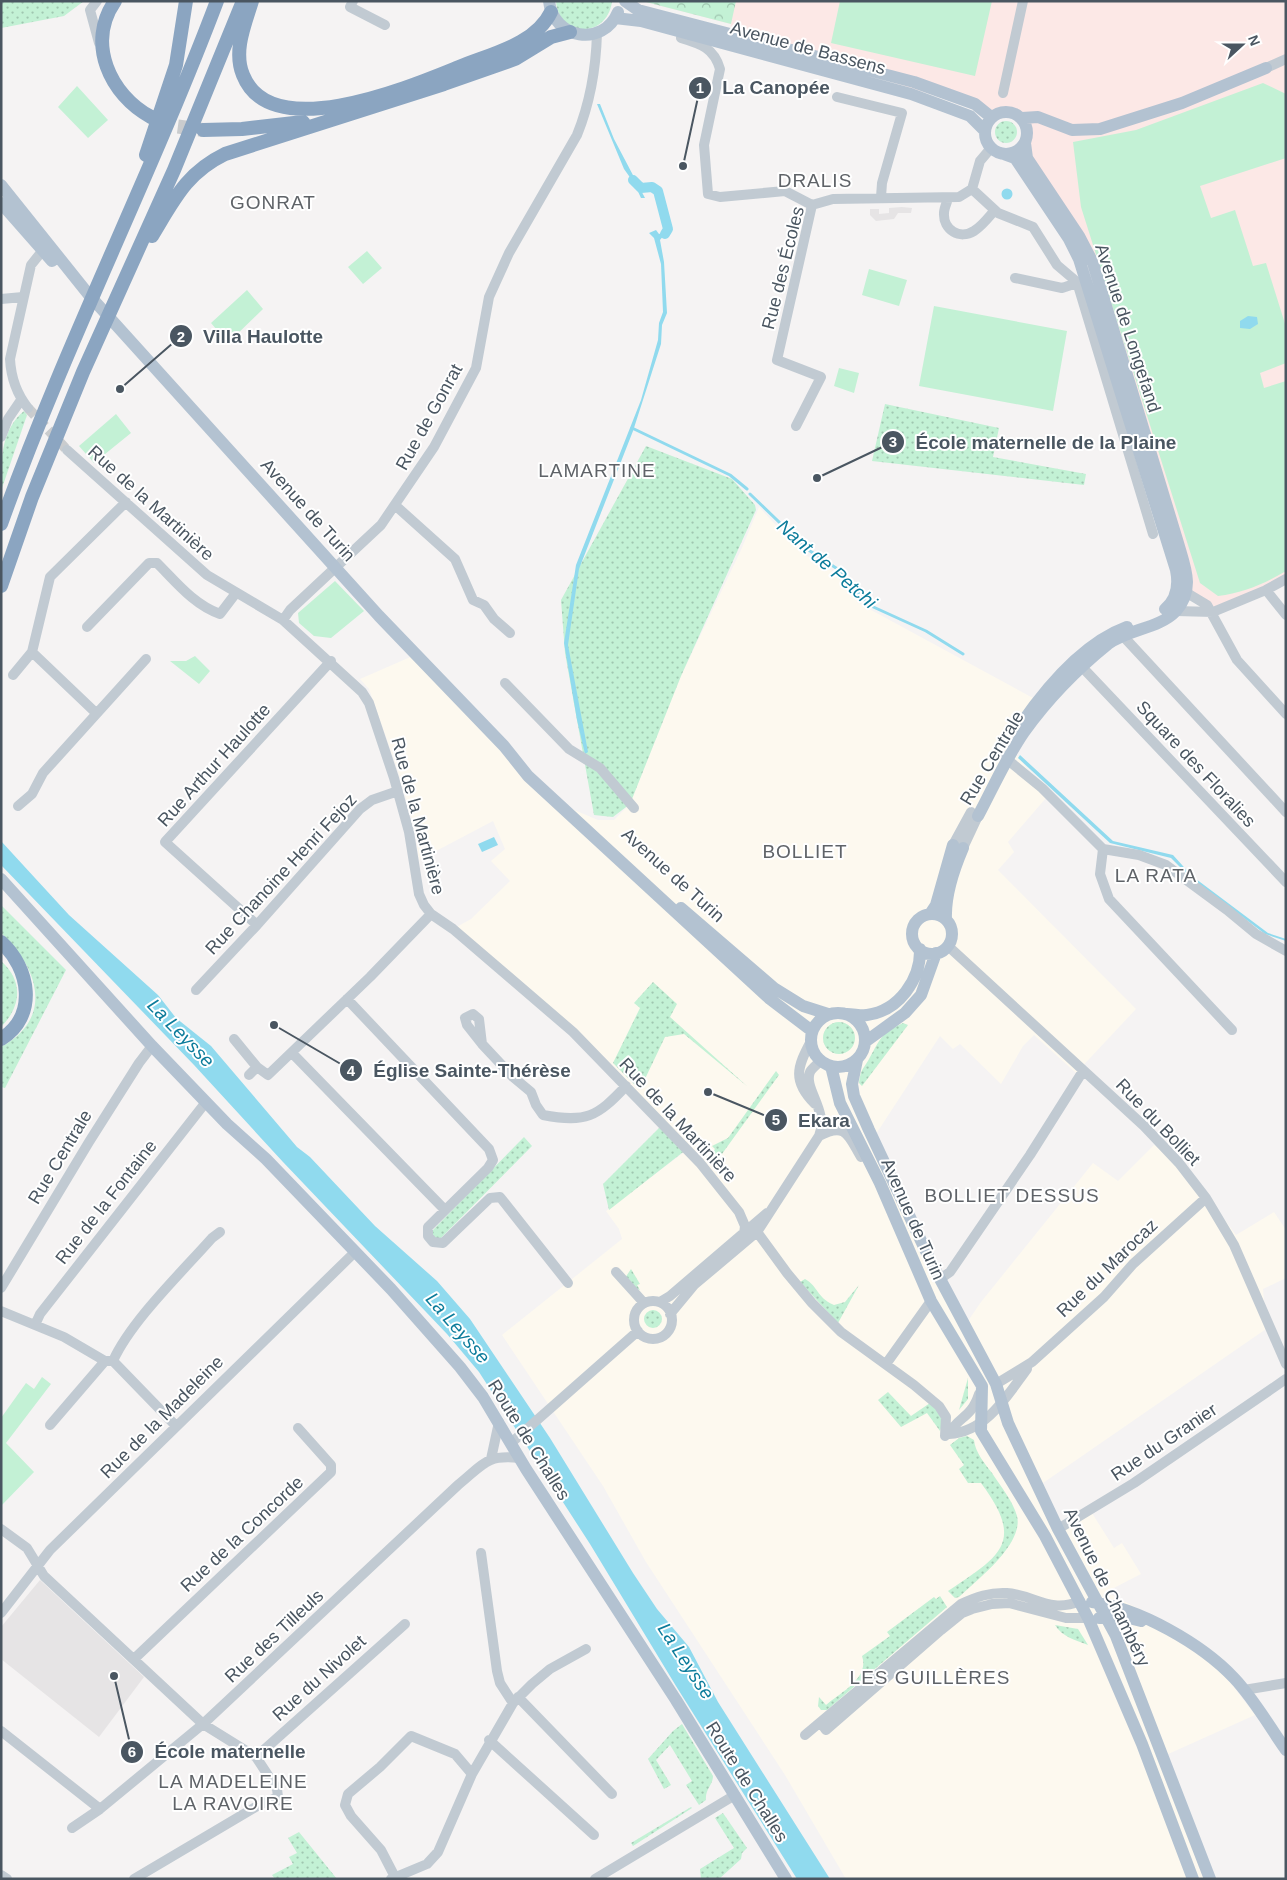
<svg xmlns="http://www.w3.org/2000/svg" width="1287" height="1880" font-family="Helvetica,sans-serif">
<style>
.commercial{fill:#fdf9ef}
.education{fill:#e6e4e5}
.medical{fill:#fce8e6}
.grass{fill:url(#grass-dots)}
.forest{fill:url(#forest-crowns)}
.park{fill:#c3f1d5}
.water{fill:#90daee}
.lines{fill:none;stroke-linecap:round;stroke-linejoin:round}
.stream{stroke:#90daee;stroke-width:3}
.canal{stroke:#90daee;stroke-width:10}
.minor-tunnel{stroke:#caccce;stroke-width:10;stroke-dasharray:10 5;stroke-linecap:butt}
.highway-tunnel{stroke:#caccce;stroke-width:14;stroke-dasharray:14 7;stroke-linecap:butt}
.minor{stroke:#c1cad2;stroke-width:10}
.major{stroke:#b3c2d1;stroke-width:12}
.highway{stroke:#8ba5c1;stroke-width:14}
.labels{text-anchor:middle;dominant-baseline:central;stroke-width:4;stroke-linejoin:round;paint-order:stroke}
.street-label{font-size:18px;fill:#4a5661;stroke:#fff}
.neighbourhood-label{font-size:19px;letter-spacing:1px;fill:#5f6368;stroke:#fff}
.water-label{font-size:19px;font-style:italic;fill:#0c7c9b;stroke:#fff}
.leader{fill:none;stroke:#4a5661;stroke-width:2}
.callout-dot{fill:#4a5661;stroke:#fff;stroke-width:2}
.mark-label{font-size:15px;text-anchor:middle;font-weight:bold;fill:#fff}
.callout-label{font-size:19px;text-anchor:middle;font-weight:bold;fill:#4a5661;stroke:#fff;stroke-width:4;stroke-linejoin:round;paint-order:stroke}
</style>
<defs>
<pattern id="grass-dots" width="8" height="8" patternUnits="userSpaceOnUse" patternTransform="scale(1.25)"><rect width="8" height="8" fill="#c3f1d5"/><path d="M2 2h.1M6 6h.1" fill="none" stroke="#a0c6b0" stroke-width="1.8" stroke-linecap="round"/></pattern>
<pattern id="forest-crowns" width="20" height="18" patternUnits="userSpaceOnUse" patternTransform="scale(1.25)"><rect width="20" height="18" fill="#c3f1d5"/><path d="M2 6a3 3 0 1 1 6 0M12 15a3 3 0 1 1 6 0" fill="none" stroke="#a0c6b0"/></pattern>
</defs>
<rect width="100%" height="100%" fill="#f5f3f3"/>
<path class="commercial" d="M759 507 802 553 832 571 860 604 1033 698 1005 740 1042 788 1046 798 1008 842 1014 852 998 870 1136 1009 1076 1073 1034 1035 1023 1046 1001 1084 960 1044 953 1049 940 1036 876 1134 967 1326 970 1318 981 1302 1093 1163 1118 1181 1154 1145 1180 1161 1236 1235 1274 1212 1286 1230V1278L1263 1289 1266 1329 1043 1483 1064 1528 1092 1513 1114 1548 1122 1543 1141 1574 1106 1592 1147 1613 1223 1673 1255 1715 1166 1755 1214 1879H846L785 1775 646 1562 603 1486 502 1335 622 1239 619 1229 606 1211 687 1150 595 1054 453 929 471 919 510 881 491 861 505 849 493 821 419 860 415 830 397 768 369 689 360 679 415 655 567 807 598 820H614L630 804 681 676 741 550Z"/>
<path class="education" d="M902 207 912 208 911 213H898L894 219 876 221 870 215V209H879V214L889 213V208Z
M40 1580 144 1677 99 1737 1 1659V1627Z"/>
<path class="medical" d="M642 1H1286V579L1213 612 1187 593 1093 263 1027 158V133L1022 118 1011 112 995 114 730 32 731 24Z"/>
<path class="grass" d="M1 1H84L64 16 1 28Z
M556 1H611L612 2C606 40 558 37 556 1Z
M995 132a11 11 0 1 1 22 0a11 11 0 1 1-22 0Z
M885 404 999 428 993 457 1086 474 1084 485 872 461Z
M24 411 27 415 1 491C1 462 0 431 24 411Z
M646 446 732 479 755 505 756 510 681 676 630 804 613 817 594 815 565 653 561 600Z
M1 905 66 970 5 1088 1 1087V1047C55 1018 38 967 1 933Z
M1 961C24 981 21 1007 1 1027Z
M653 982 677 1004 670 1017 748 1087 684 1034 665 1037 643 1083 638 1088 613 1063 640 1008 634 1003Z
M823 1038a16 16 0 1 1 32 0a16 16 0 1 1-32 0Z
M903 1023 908 1025 862 1086 859 1083C861 1068 863 1070 869 1059 881 1038 880 1034 903 1023Z
M776 1071 779 1075 714 1165 705 1155 709 1156 715 1149 712 1146 728 1138Z
M663 1124 687 1149 609 1210 603 1184Z
M524 1137 532 1146 441 1238 436 1240 432 1236 433 1230Z
M631 1269 640 1284 637 1285 640 1290 637 1289 625 1278Z
M805 1279C819 1287 816 1297 834 1305L845 1302 859 1285 838 1323 800 1282Z
M644 1319a9 9 0 1 1 18 0a9 9 0 1 1-18 0Z
M968 1378V1399L959 1410Z
M888 1392 911 1416 930 1403 938 1411 943 1422 940 1431 927 1413 901 1427 878 1400Z
M967 1436 974 1440C975 1452 985 1464 992 1473 1001 1487 1013 1501 1017 1516 1024 1544 977 1580 959 1597L955 1598 948 1591C1000 1556 1026 1543 981 1483H968L959 1469 964 1465 950 1445 959 1438Z
M940 1596 947 1607 827 1710H821L818 1706 819 1697 826 1705C840 1693 870 1678 862 1656L890 1636 887 1632 934 1597 936 1599Z
M1055 1625 1078 1629 1088 1645C1076 1640 1062 1637 1055 1625Z
M682 1724 713 1776C713 1785 705 1789 706 1800L699 1805 686 1785 692 1781 670 1745 656 1760 671 1785 664 1789 648 1759 673 1731Z
M691 1807 692 1808 633 1846 631 1843Z
M723 1813 747 1848 742 1853 741 1859 719 1879H701L700 1869 734 1848 715 1818Z
M299 1832 337 1879H275L272 1875 293 1864 289 1857 297 1853 288 1838Z"/>
<path class="forest" d="M642 1H736L731 24Z"/>
<path class="park" d="M840 1H992L975 76 831 43Z
M1263 83 1286 94V158L1200 186 1211 218 1235 210 1253 266 1266 263 1286 327V363L1260 373 1264 388 1286 381V571C1264 584 1243 593 1218 596L1200 583 1081 207 1073 142 1136 130Z
M77 86 108 120 88 138 58 107Z
M367 251 382 268 363 284 348 267Z
M869 269 907 280 899 306 862 295Z
M247 290 263 309 228 343 211 323Z
M934 306 1067 331 1053 411 919 386Z
M839 368 859 373 854 393 834 386Z
M116 414 131 433 94 463 79 446Z
M335 581 364 611 331 638 314 636 299 623 298 613Z
M195 656 210 671 199 684 170 661H186Z
M42 1377 51 1384 6 1443 34 1472 1 1506V1418L26 1383 34 1389Z"/>
<path class="water" d="M597 104H600L614 139 645 198H641L634 183 624 169Z
M1001.5 194a5.5 5.5 0 1 1 11 0a5.5 5.5 0 1 1-11 0Z
M663 219 667 221 669 229 660 240 664 262 667 313 662 325 661 344 633 431 579 569 568 645 588 752 585 754 577 720 564 643 576 565 641 400 658 340 659 323 663 312 661 264 654 238 649 233 656 230 659 234 666 231Z
M1248 316 1257 317 1258 324 1250 329 1240 328V321Z
M1020 755 1113 841 1173 855 1192 876 1268 933 1286 939V941L1265 934 1191 878 1171 858 1110 843 1018 758Z
M494 837 498 845 482 852 478 844Z
M1 841 69 915 158 995 176 1018 211 1046 297 1147 310 1157 375 1226 437 1281 470 1319 550 1438 633 1573 657 1609 689 1647 718 1702 830 1879H797L676 1686 590 1544 479 1372 447 1334 283 1162 194 1065 1 865Z"/>
<g class="lines">
<path class="stream" d="M632 428 730 475 747 489
M750 494 807 549 836 568 869 605 926 631 963 654"/>
<path class="canal" d="M633 180 641 188 652 187 658 191 668 229 665 234"/>
<path class="minor-tunnel" d="M28 408 67 450"/>
<path class="highway-tunnel" d="M158 120 174 126 203 130"/>
<path class="minor" d="M97 1 90 10 99 43
M353 1 350 7 385 25
M681 38C701 44 714 48 720 69L704 145 708 194 720 197 785 191 812 205
M1266 68 1286 59
M1003 93 1023 1
M837 97 902 113 882 183 881 197
M972 189 998 213 1033 227 1057 265 1077 282 1153 534
M948 198C947 203 944 208 944 213 943 230 960 240 974 231 982 226 988 218 994 211
M1015 278 1062 288 1077 283
M1 299 23 297
M28 408C16 393 11 378 10 359L31 265 47 245
M796 426 821 377 777 360 812 205 833 199 959 197 972 189 980 161 991 148
M1 437 8 419 21 400
M67 450 207 575 283 620 362 692 369 703 394 778 409 832 419 894 424 905 431 914 453 929 573 1032 700 1163 739 1212 745 1226 743 1242
M396 506 455 559 473 600 484 605 494 619 510 633
M1266 590 1286 615
M1180 597 1187 593 1207 605 1237 660 1286 714
M1175 607 1176 611 1213 612 1266 590 1286 579
M283 620 290 610 381 525 434 447 476 368 489 297 509 253 577 135C590 103 596 68 597 33
M87 627 149 563H157C176 582 194 605 220 614L236 593
M1123 636 1286 812
M1083 668 1286 882
M13 675 32 652
M505 683 569 749 600 768 634 808
M96 713 32 652 50 577 126 502
M1003 756 1042 788 1103 849 1139 855 1166 865 1227 910 1256 934 1286 951
M18 806 32 794 43 773 146 659
M953 845 971 812
M963 848 978 816
M1103 849 1100 874 1109 899 1232 1030
M257 925 165 842 331 661
M948 946 1144 1126 1179 1163 1206 1198 1234 1245 1286 1364
M196 990 257 925 360 809 372 800 398 791
M347 999 489 1149 493 1160 488 1168 428 1227V1236L433 1242 443 1243 490 1198 500 1197 568 1283
M234 1039 257 1067 268 1075 370 977 431 914
M811 1041C797 1067 792 1081 815 1104
M482 1044 467 1025 465 1018 473 1014 479 1019 482 1044 513 1077 531 1092 536 1105 543 1115C586 1123 597 1117 626 1086
M292 1053 445 1210
M249 1075 257 1067
M819 1136C846 1122 848 1135 861 1157
M757 1232 787 1273 812 1303 841 1332 914 1385 939 1406 946 1417 945 1436
M616 1272 644 1303
M940 1279 950 1272 1030 1155 1083 1071
M1 1288 89 1142 139 1063 152 1046
M634 1320a19 19 0 1 1 38 0a19 19 0 1 1-38 0Z
M660 1302 670 1296 767 1213
M1 1311 64 1337 105 1361H113L176 1426
M670 1314 694 1285 757 1232 819 1136C829 1111 803 1088 810 1072 812 1068 818 1064 821 1060
M35 1325 40 1314 206 1102
M113 1361C131 1321 182 1272 212 1238L220 1232
M886 1364 931 1301
M996 1384 1032 1362 1104 1297 1133 1264 1206 1198
M50 1425 105 1361
M949 1434C986 1432 1007 1396 1027 1369
M949 1434C958 1416 971 1419 979 1394
M511 1443 638 1331
M491 1459 499 1422
M1 1529 27 1548 44 1576 203 1724 256 1757 277 1789 278 1797 286 1805
M1058 1529 1134 1483 1286 1379
M481 1553 497 1671 500 1683 513 1703
M1 1613 50 1550 355 1252
M134 1659 331 1472V1465L298 1428
M1244 1690 1286 1683
M518 1697 612 1794
M821 1723 826 1730 941 1630 962 1613 972 1609 992 1604 1009 1603 1066 1618H1088
M1 1731 100 1809
M805 1735 961 1604C976 1597 990 1592 1007 1593 1035 1595 1050 1614 1080 1601
M489 1740 594 1835
M256 1757 405 1624
M72 1828 100 1809 203 1724 458 1485C483 1465 486 1454 519 1458
M1 1875 7 1879
M395 1877 381 1850 351 1816 345 1805 348 1794 380 1767 411 1736 455 1754 472 1774
M134 1879 259 1805 278 1797
M391 1879 427 1864 438 1852 472 1774 513 1703 532 1684 550 1669 586 1649
M595 1879 735 1795"/>
<path class="major" d="M549 1C553 39 603 48 618 12
M625 1 638 10 914 82 975 104 991 117
M615 18 641 21 911 94 970 116 984 130
M985 133a21 21 0 1 1 42 0a21 21 0 1 1-42 0Z
M1022 118 1038 117 1072 130 1100 129 1182 103 1266 68
M1004 154 1015 158 1069 239 1079 259 1176 570C1179 585 1177 599 1165 609
M1 185 89 295 379 616 504 746 528 776 770 999 812 1031
M1 203 52 261
M1019 727C1045 689 1083 643 1127 627
M978 816C993 788 1006 758 1024 732 1047 700 1077 669 1108 644 1128 629 1159 629 1176 611 1195 589 1185 567 1178 543L1093 263 1079 236 1027 158 1025 143
M1 879 152 1046 227 1124 266 1159 391 1289 460 1367 483 1397 526 1469 676 1700 786 1879
M681 908 774 988 803 1006 828 1014
M930 914 936 905 953 845
M912 934a20 20 0 1 1 40 0a20 20 0 1 1-40 0Z
M946 919C945 896 954 869 963 848
M811 1040a27 27 0 1 1 54 0a27 27 0 1 1-54 0Z
M847 1014C854 1014 861 1016 867 1015 899 1011 921 979 920 949
M865 1042 905 1013 921 995 936 953
M857 1060 852 1084 854 1096 869 1130 931 1262 996 1384 1008 1423 1058 1529 1116 1636 1210 1879
M831 1066 840 1103 880 1183 931 1301 982 1386 981 1431 1045 1536 1088 1618 1142 1744 1193 1879
M1092 1602C1139 1608 1202 1644 1234 1678 1254 1699 1269 1726 1286 1750
M1099 1618H1129L1141 1621"/>
<path class="highway" d="M115 1C86 43 110 95 151 117
M252 1C245 24 233 51 243 75 271 146 412 86 459 67 490 54 535 45 551 12
M203 130 242 129 303 122
M146 155 176 65 186 1
M152 236C174 200 186 173 225 154L444 84 515 59 551 37 570 32
M1 524C64 347 150 178 217 1
M1 586 32 497 83 372 174 170 243 1
M1 942C30 968 38 1016 1 1039"/>
</g>
<g class="labels">
<g class="street-label">
<text transform="translate(808 48) rotate(15)">Avenue de Bassens</text>
<text transform="translate(783 268) rotate(-76)">Rue des Écoles</text>
<text transform="translate(1128 328) rotate(72)">Avenue de Longefand</text>
<text transform="translate(429 417) rotate(-61)">Rue de Gonrat</text>
<text transform="translate(151 503) rotate(42)">Rue de la Martinière</text>
<text transform="translate(308 510) rotate(48)">Avenue de Turin</text>
<text transform="translate(992 758) rotate(-59)">Rue Centrale</text>
<text transform="translate(1196 764) rotate(47)">Square des Floralies</text>
<text transform="translate(214 765) rotate(-48)">Rue Arthur Haulotte</text>
<text transform="translate(418 816) rotate(75)">Rue de la Martinière</text>
<text transform="translate(281 874) rotate(-47)">Rue Chanoine Henri Fejoz</text>
<text transform="translate(673 875) rotate(42)">Avenue de Turin</text>
<text transform="translate(678 1120) rotate(47)">Rue de la Martinière</text>
<text transform="translate(1158 1122) rotate(46)">Rue du Bolliet</text>
<text transform="translate(60 1157) rotate(-59)">Rue Centrale</text>
<text transform="translate(106 1202) rotate(-52)">Rue de la Fontaine</text>
<text transform="translate(913 1219) rotate(66)">Avenue de Turin</text>
<text transform="translate(1107 1268) rotate(-44)">Rue du Marocaz</text>
<text transform="translate(162 1417) rotate(-45)">Rue de la Madeleine</text>
<text transform="translate(529 1440) rotate(58)">Route de Challes</text>
<text transform="translate(1164 1442) rotate(-34)">Rue du Granier</text>
<text transform="translate(242 1534) rotate(-43)">Rue de la Concorde</text>
<text transform="translate(1107 1587) rotate(64)">Avenue de Chambéry</text>
<text transform="translate(274 1636) rotate(-43)">Rue des Tilleuls</text>
<text transform="translate(319 1678) rotate(-42)">Rue du Nivolet</text>
<text transform="translate(747 1782) rotate(58)">Route de Challes</text>
</g>
<g class="neighbourhood-label">
<text x="815" y="180">DRALIS</text>
<text x="273" y="202">GONRAT</text>
<text x="597" y="470">LAMARTINE</text>
<text x="805" y="851">BOLLIET</text>
<text x="1156" y="875">LA RATA</text>
<text x="1012" y="1195">BOLLIET DESSUS</text>
<text x="930" y="1677">LES GUILLÈRES</text>
<text x="233" y="1781">LA MADELEINE<tspan x="233" dy="22">LA RAVOIRE</tspan></text>
</g>
<g class="water-label">
<text transform="translate(827 564) rotate(41)">Nant de Petchi</text>
<text transform="translate(181 1033) rotate(46)">La Leysse</text>
<text transform="translate(458 1328) rotate(49)">La Leysse</text>
<text transform="translate(686 1661) rotate(57)">La Leysse</text>
</g>
</g>
<path class="leader" d="M683 166L700 88M120 389L181 336M817 478L893 442M274 1025L351 1070M708 1092L776 1120M114 1676L132 1752"/>
<g class="callout-dot">
<circle cx="683" cy="166" r="5"/>
<circle cx="120" cy="389" r="5"/>
<circle cx="817" cy="478" r="5"/>
<circle cx="274" cy="1025" r="5"/>
<circle cx="708" cy="1092" r="5"/>
<circle cx="114" cy="1676" r="5"/>
<circle cx="700" cy="88" r="12"/>
<circle cx="181" cy="336" r="12"/>
<circle cx="893" cy="442" r="12"/>
<circle cx="351" cy="1070" r="12"/>
<circle cx="776" cy="1120" r="12"/>
<circle cx="132" cy="1752" r="12"/>
</g>
<g class="mark-label">
<text x="700" y="93">1</text>
<text x="181" y="342">2</text>
<text x="893" y="447">3</text>
<text x="351" y="1076">4</text>
<text x="776" y="1125">5</text>
<text x="132" y="1757">6</text>
</g>
<g class="callout-label">
<text x="776" y="94">La Canopée</text>
<text x="263" y="343">Villa Haulotte</text>
<text x="1046" y="449">École maternelle de la Plaine</text>
<text x="472" y="1077">Église Sainte-Thérèse</text>
<text x="824" y="1127">Ekara</text>
<text x="230" y="1758">École maternelle</text>
</g>
<rect width="1287" height="1880" fill="none" stroke="#4a5661" stroke-width="5"/>
<g transform="translate(1242 45) rotate(69)" stroke="#ffffff" stroke-width="4" paint-order="stroke">
<path d="M0-4L9 19L0 12L-9 19Z" fill="#4a5661"/>
<text y="-8" font-size="14" font-weight="bold" text-anchor="middle" fill="#4a5661">N</text>
</g>
</svg>
